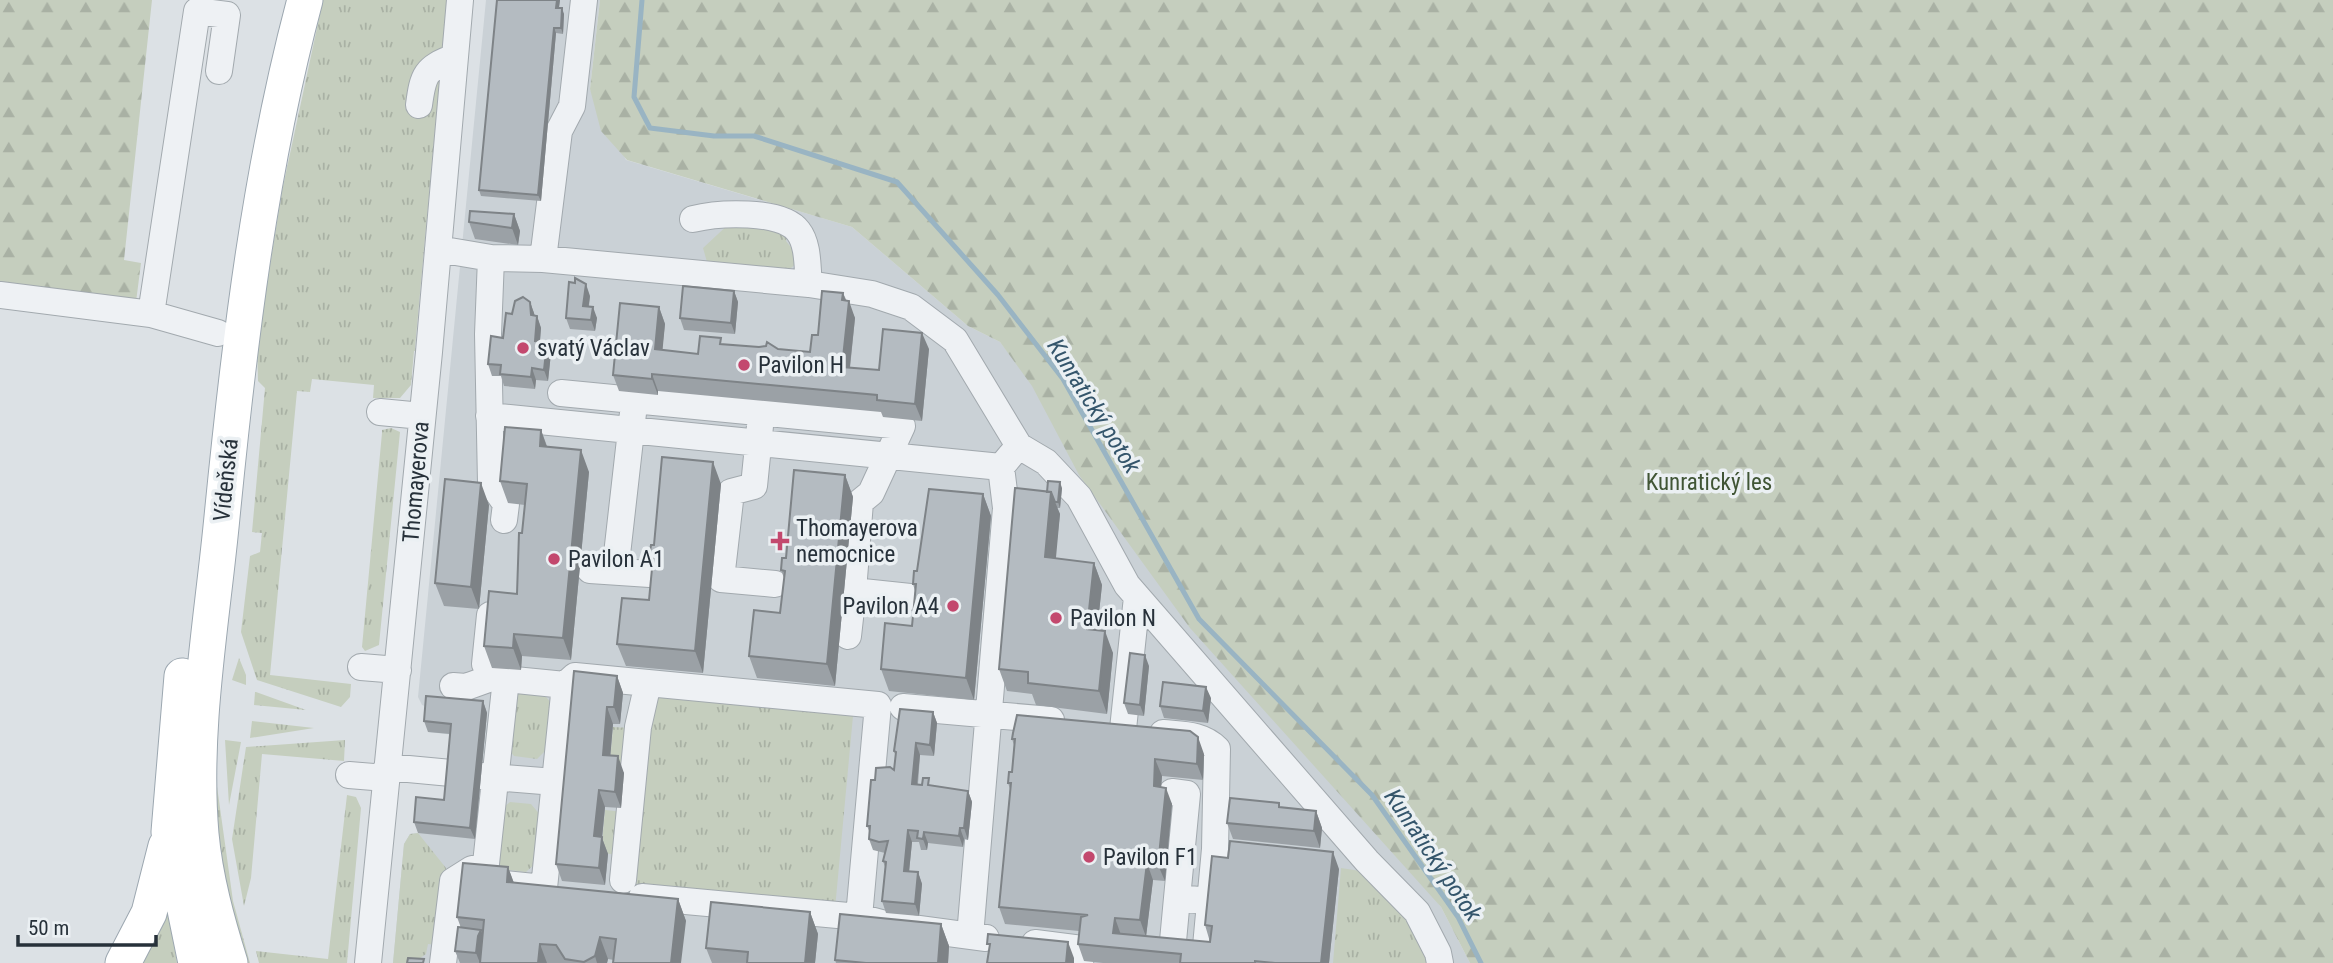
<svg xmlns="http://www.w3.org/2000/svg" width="2333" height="963" font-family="'Roboto Condensed',sans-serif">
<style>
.built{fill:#cad1d6}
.grass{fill:url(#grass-tufts)}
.forest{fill:url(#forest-firs)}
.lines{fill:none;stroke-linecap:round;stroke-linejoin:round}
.stream{stroke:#99b4c3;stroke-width:5}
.minor-casing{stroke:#a2a9ae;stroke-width:28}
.major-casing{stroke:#9ca7b0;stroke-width:37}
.minor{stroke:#eef1f4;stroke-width:26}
.major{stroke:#fff;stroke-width:35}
.wall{fill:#9ba1a6}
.shaded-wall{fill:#7e8387}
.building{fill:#b4bbc1;stroke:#7e8387;stroke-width:2}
.poi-dot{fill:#c3486e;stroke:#ebf0f3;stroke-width:2.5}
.labels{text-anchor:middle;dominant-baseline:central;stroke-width:7;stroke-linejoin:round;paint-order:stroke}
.poi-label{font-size:23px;fill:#27313a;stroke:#ebf0f3;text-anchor:start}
.street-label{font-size:23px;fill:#27313a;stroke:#ebf0f3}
.park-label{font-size:23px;fill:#405535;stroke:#ebf0f3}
.water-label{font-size:24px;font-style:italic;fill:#34556b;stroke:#ebf0f3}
</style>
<defs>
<pattern id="grass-tufts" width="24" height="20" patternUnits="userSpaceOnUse" patternTransform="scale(1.75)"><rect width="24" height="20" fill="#c5cebe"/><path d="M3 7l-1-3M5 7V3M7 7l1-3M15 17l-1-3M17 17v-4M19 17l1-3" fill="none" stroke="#a9b1a4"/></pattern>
<pattern id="forest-firs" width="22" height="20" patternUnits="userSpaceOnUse" patternTransform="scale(1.75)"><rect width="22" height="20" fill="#c5cebe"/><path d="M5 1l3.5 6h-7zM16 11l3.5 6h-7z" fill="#a9b1a4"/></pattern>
</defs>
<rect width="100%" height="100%" fill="#dce1e5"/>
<path class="built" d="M486 0H600L590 89 626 160 852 227 968 326 1000 342 1441 907 1470 963H393L404 844 410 834 418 833 448 811 455 735 428 732 430 708 422 705 418 697Z"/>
<path class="grass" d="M323 0H447L415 348 429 352 414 351 411 385 400 398H373L374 385 312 379 310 392 297 391 270 675 351 684 350 697 341 707 257 680 241 632 250 556 260 552 262 533 252 532 265 388 258 381 257 345 282 191Z
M732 221 788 233 786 241 794 251 796 264 787 271 707 262 703 248Z
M391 428 400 432 379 645 365 651 362 647 382 433V430Z
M239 658 246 675V685L232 680Z
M520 690 541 691 553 705 548 748 537 759 514 756 504 744 510 700Z
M255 692H256L306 710 254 705Z
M648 695 853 716 835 909 629 889Z
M252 721 314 728 250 738Z
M613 727 631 728 627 774 609 772Z
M225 740 241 742 229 805Z
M345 740 344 761 262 754 251 878 244 906 232 839 246 747Z
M215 772 233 901 250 963H245L219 855Z
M347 795 356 797 361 808 347 963H259L256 951 328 959Z
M510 802 531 804 542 817 538 861 526 872 503 869 494 856 504 807Z
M605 810 624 812 619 855 601 853Z
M418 833 446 868 437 945 428 944 426 954 413 963H393L404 844 410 834Z
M1341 868 1367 872 1408 912 1430 963H1333Z
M165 895 177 963H139Z"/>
<path class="forest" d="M0 0H152L124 260 141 263 136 302 0 285Z
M600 0H2333V963H1470L1441 907 1190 628 1079 475 1032 386 1000 342 968 326 852 227 627 160 601 131 590 89Z"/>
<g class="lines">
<path class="stream" d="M642 0 634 97 650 128 714 136H754L897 182 998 295 1063 379 1199 619 1372 795 1458 917 1481 963"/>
<defs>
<path id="minor" d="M419 105C423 75 425 68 455 57
M693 219C717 213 781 209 798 231 809 245 807 268 809 284
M438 249 491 258 543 259 809 284 872 294 911 307 955 340 1019 446 1046 462 1079 497 1127 585 1367 861 1417 912 1438 953 1440 963
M491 258 488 334 491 483 506 504 504 520
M543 259 559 131 572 106 584 0
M0 295 151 314 218 333
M151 314 197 11 227 15 219 71
M561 393 902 426 871 493 860 502 853 591 910 597
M380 412 422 416
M489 416 1001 467
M760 426 754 486 731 492 721 579 775 584
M590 570 650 574
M615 572 633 413
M490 615 485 664 491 678 506 679
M848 636 853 591
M361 667 398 670
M506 679 565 685 544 888 484 882Z
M565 685 575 676 878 705 859 917
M453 686 466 687 491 678
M903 707 1051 720
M1123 729 1137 597
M1163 733C1183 735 1202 734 1217 749L1215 849 1205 957
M387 767 451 773
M349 775 386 778
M481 776 555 782
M1172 792 1187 794 1177 898 1210 901
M623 880 638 727 648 683
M642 897 859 917 889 925 986 938
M970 936 1006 508 1001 467 1011 455
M1173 941 1177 898
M1035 943 1082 949 1080 963
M368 963 429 352 460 0
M443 963 453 881 472 869 485 867"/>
<path id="major" d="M182 676 169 832 196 963
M123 963 149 913 166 846
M230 963C217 921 205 878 201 834 192 729 212 622 222 517 239 344 260 168 305 0"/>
</defs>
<use href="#minor" class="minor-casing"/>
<use href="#major" class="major-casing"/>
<use href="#minor" class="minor"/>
<use href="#major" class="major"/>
</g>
<path class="wall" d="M497 0H560L559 8 564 14 563 34 556 33 541 201 481 196 479 190Z
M514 214 520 231 518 245 475 239 469 222Z
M734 291 738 302 735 334 684 330 680 318Z
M843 293 855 318 850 368 879 370 929 349 922 421 883 417 881 412 658 391V395L619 391 613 375 659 307 665 324 662 350 698 354 723 344 810 352 818 335Z
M590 296 589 306 597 318 595 331 570 329 566 318Z
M530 302 535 316H537L541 328 540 341 551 353 548 381 536 380 535 389 504 386 501 376H492L488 364 503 338 512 314Z
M541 430 547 446 589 472 571 660 522 656 521 670 492 668 484 646 517 594 525 505 508 503 500 481Z
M845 475 853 497 835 686 757 678 749 656 780 613 784 578 781 570 786 558Z
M721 484 703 673 626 666 617 644 649 600 652 565 650 558 654 545Z
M1062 488 1060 508H1057L1060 514 1055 558 1094 563 1102 585 1097 630 1113 653 1107 714 1036 705 1032 694 1007 691 999 669 1047 492Z
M983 494 991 516 974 700 889 691 881 669 912 626 915 591 913 584 917 571Z
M489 505 479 609 444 606 435 583Z
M1149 666 1144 716 1128 714 1124 703Z
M617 676 623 693 620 724H613L610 756 624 773 621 808 605 807 602 838 608 854 605 885 562 881 556 864Z
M1211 698 1208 723 1164 718 1160 706Z
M483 701 487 713 475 839 418 833 414 822 444 800 450 734 428 732 424 721Z
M933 712 937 723 934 756 920 755 918 784 968 791 972 802 968 840 964 839 963 847 928 843 927 850H921L919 842H912L909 872H918L922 884 919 916 886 913 882 901 885 867 883 861 885 853 873 850 869 839 870 833 867 826 875 780 894 770 896 757 894 751Z
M1012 739 1204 754 1203 780 1162 776 1161 787 1172 804 1165 881 1153 880 1146 936 1210 942 1205 925 1339 869 1329 963H1103L1084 961 1078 944 1079 931 1005 924 999 907 1010 789 1008 783 1012 772 1014 745Z
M1281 808 1316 811 1322 828 1320 848 1233 839 1227 823Z
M508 867 514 883 678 899 686 921 614 960 608 959 607 963H460L455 951 461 928 457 917Z
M810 912 818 934 815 963H712L706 948Z
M941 924 949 946 948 963H836L835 960Z"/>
<path class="shaded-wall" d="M557 0H560L558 13 556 8Z
M562 8 564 14 563 34 561 28Z
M554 28 556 33 541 201 538 195Z
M514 214 520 231 518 245 512 228Z
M586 284 590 296 587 317 583 306Z
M734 291 738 302 735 334 731 323Z
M843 293 848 307 849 301 855 318 848 384 842 367Z
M530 302 534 313 536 327 531 315Z
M593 307 597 318 595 331 591 320Z
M659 307 665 324 661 366 655 349Z
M537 316 541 328 539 352 535 341Z
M922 333 929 349 922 421 915 404Z
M547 342 551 353 548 381 544 370Z
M532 368 536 380 535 389 531 377Z
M652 374 658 391V395L652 379Z
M541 430 549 453 540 446Z
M581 450 589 472 571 660 563 638Z
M713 462 721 484 703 673 695 651Z
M845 475 853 497 835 686 827 664Z
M1060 482 1062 488 1060 508 1058 502Z
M481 483 489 505 479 609 471 587Z
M1051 492 1060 514 1054 579 1045 557Z
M983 494 991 516 974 700 966 678Z
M1094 563 1102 585 1095 651 1087 629Z
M1105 631 1113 653 1107 714 1099 691Z
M514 634 522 656 521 670 513 648Z
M1145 655 1149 666 1144 716 1140 705Z
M617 676 623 693 620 724 614 707Z
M1206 687 1211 698 1208 723 1203 711Z
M483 701 487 713 475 839 470 828Z
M607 707 613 724 609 772 603 755Z
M933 712 937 723 934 756 930 745Z
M1198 737 1204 754 1203 780 1197 764Z
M916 743 920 755 916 795 912 784Z
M618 756 624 773 621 808 615 792Z
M1155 759 1162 776 1160 803 1154 786Z
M1166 788 1172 804 1165 881 1158 865Z
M599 790 605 807 602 838 608 854 605 885 599 868 594 836Z
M968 791 972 802 968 840 964 828Z
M1316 811 1322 828 1320 848 1314 831Z
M960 828 964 839 963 847 959 836Z
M908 830 912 842 908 882 904 871Z
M924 832 928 843 927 850 923 839Z
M1333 852 1339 869 1329 963H1321Z
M1147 863 1153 880 1146 937 1140 920Z
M508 867 516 889 507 882Z
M918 872 922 884 919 916 915 904Z
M678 899 686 921 681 963H671Z
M810 912 818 934 815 963H805Z
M1115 918 1121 935 1120 949 1113 933Z
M941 924 949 946 948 963H938Z
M481 930 487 947 480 963 476 953 478 936Z
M600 937 608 959 607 963H597L595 956Z
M1068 942 1074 958V963H1066Z
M540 944 547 963H538Z"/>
<path class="building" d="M497 0H557L556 8H562L561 28H554L538 195 479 190Z
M470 211 514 214 512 228 469 222Z
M575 278 586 284 583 306 593 307 591 320 566 318 569 282 575 283Z
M683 286 734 291 731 323 680 318Z
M822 291 843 293 842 300 849 301 842 367 879 370 883 329 922 333 915 404 877 400V395L652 374V379L613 375 620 303 659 307 655 349 698 354 700 336 721 338 720 344 759 347 766 346 767 342 778 349 810 352 812 335H818Z
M523 297 530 302 531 315 537 316 535 341 547 342 544 370 532 368 531 377 500 374 501 365 488 364 491 336 503 338 506 313 512 314 515 301Z
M505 427 541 430 540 446 581 450 563 638 514 634 513 648 484 646 489 591 517 594 519 533H522L527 484 500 481Z
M662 457 713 462 695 651 617 644 622 598 649 600 653 558H650V551L651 545H654Z
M794 470 845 475 827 664 749 656 754 610 780 613 785 571 781 570 782 558H786Z
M445 479 481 483 471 587 435 583Z
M1048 481 1060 482 1058 502H1055L1051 492H1047Z
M1015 488 1051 492 1045 557 1094 563 1087 629 1105 631 1099 691 1028 683V672L999 669Z
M929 489 983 494 966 678 881 669 885 623 912 626 916 584H913L914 571H917Z
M1130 653 1145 655 1140 705 1124 703Z
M574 671 617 676 614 707H607L603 755 618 756 615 792 599 790 594 836 602 837 599 868 556 864Z
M1163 682 1206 687 1203 711 1160 706Z
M426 696 483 701 470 828 414 822 416 797 444 800 451 724 424 721Z
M900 709 933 712 930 745 916 743 912 784 922 785 923 778H929L928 785 968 791 964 828H960L959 836 924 832 923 839 917 838 918 831 908 830 904 871 918 872 915 904 882 901 886 862 883 861 888 841 879 842 869 839 870 826H867L871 780H875L876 768 890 767 894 770 896 752 894 751Z
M1017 715 1190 731 1198 737 1197 764 1155 759 1154 786 1166 788 1158 865 1147 863 1140 920 1115 918 1113 933 1210 942 1212 926 1205 925 1212 856 1228 858 1230 841 1333 852 1321 963H1275L1255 961V963H1180L1181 954 1078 944 1081 917 1088 915 999 907 1011 783H1008L1009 772H1012L1015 739H1012L1013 733Z
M1230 798 1279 803V807L1316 811 1314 831 1227 823Z
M463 863 508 867 507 882 678 899 671 963H613L616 939 600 937 595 956 584 962 565 959 556 945 540 944 538 963H480L484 920 457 917Z
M711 902 810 912 805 963H747L748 952 706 948Z
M840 914 941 924 938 963H866L835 960Z
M458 927 481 930 478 936 476 953 455 951Z
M988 934 1068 942 1066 963H987L990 944H987Z
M408 958 424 959 423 963H407Z"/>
<g class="poi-dot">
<circle cx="523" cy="348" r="7"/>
<circle cx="744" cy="365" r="7"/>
<path d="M776.5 530.5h7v7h7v7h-7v7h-7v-7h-7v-7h7z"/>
<circle cx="554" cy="559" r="7"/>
<circle cx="953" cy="606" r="7"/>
<circle cx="1056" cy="618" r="7"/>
<circle cx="1089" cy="857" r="7"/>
</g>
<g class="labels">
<g class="poi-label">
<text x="537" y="348">svatý Václav</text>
<text x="758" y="365">Pavilon H</text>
<text x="796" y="528">Thomayerova<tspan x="796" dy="26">nemocnice</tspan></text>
<text x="568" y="559">Pavilon A1</text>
<text x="939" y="606" text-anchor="end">Pavilon A4</text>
<text x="1070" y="618">Pavilon N</text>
<text x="1103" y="857">Pavilon F1</text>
</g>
<g class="street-label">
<text transform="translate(226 480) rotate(-84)">Vídeňská</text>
<text transform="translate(416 482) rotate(-85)">Thomayerova</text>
</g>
<g class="park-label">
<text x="1709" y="482">Kunratický les</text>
</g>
<g class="water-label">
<text transform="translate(1094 406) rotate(58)">Kunratický potok</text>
<text transform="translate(1433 855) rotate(56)">Kunratický potok</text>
</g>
</g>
<path d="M18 935v10h138v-10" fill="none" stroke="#27313a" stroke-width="3.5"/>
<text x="28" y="935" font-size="21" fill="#27313a" stroke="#ebf0f3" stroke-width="5" paint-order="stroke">50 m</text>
</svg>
